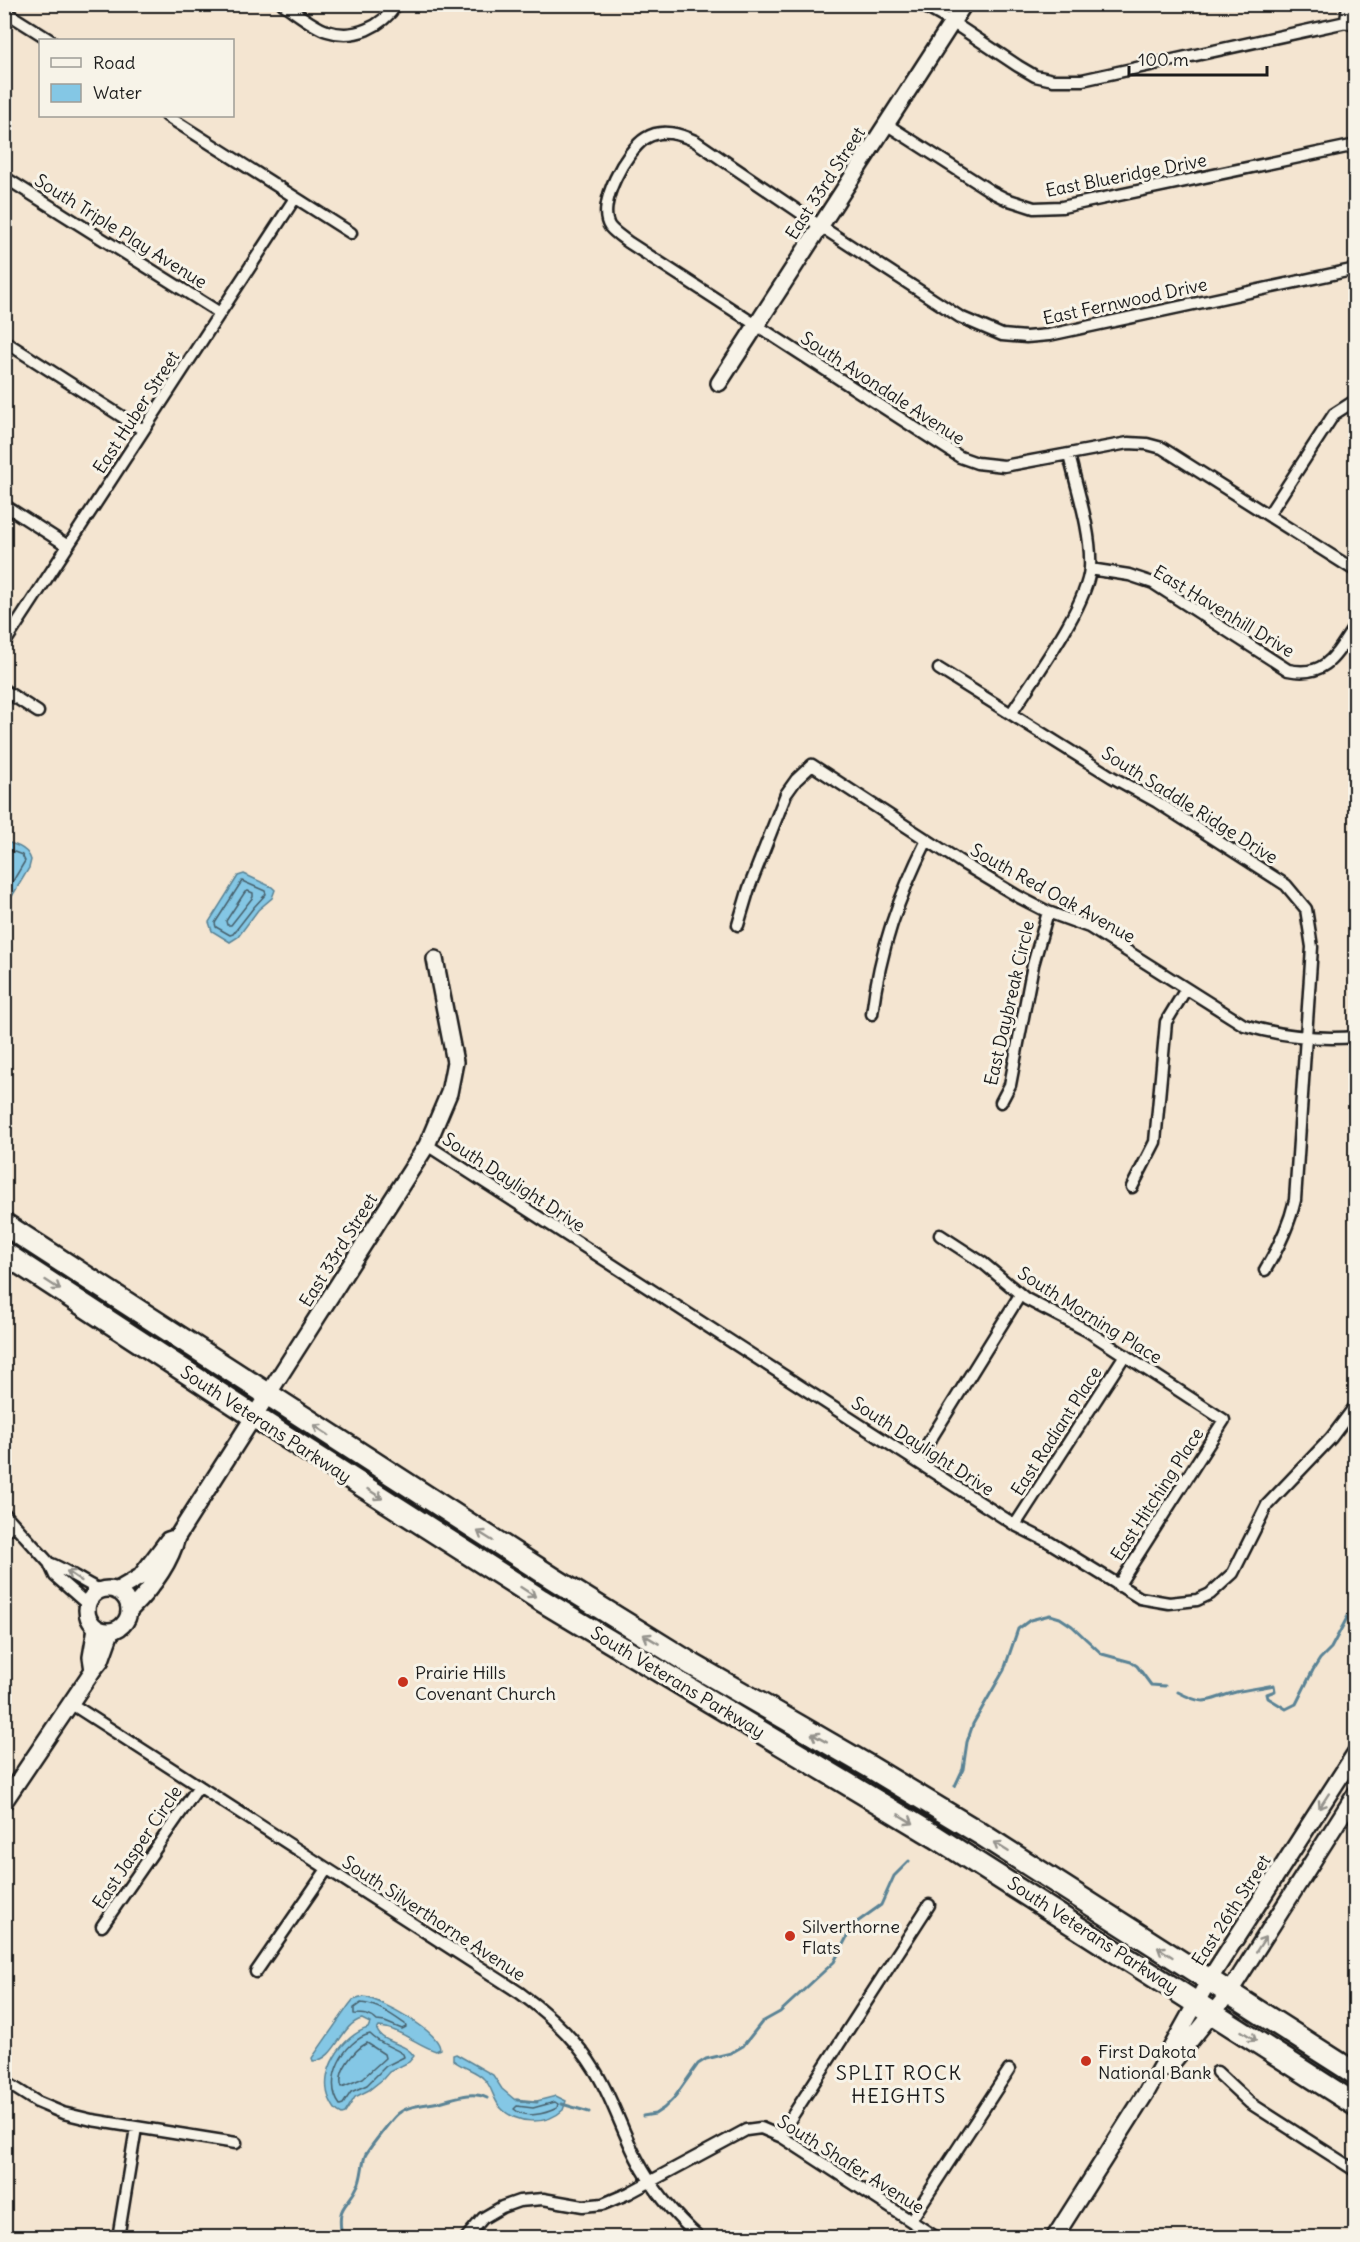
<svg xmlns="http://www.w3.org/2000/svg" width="1360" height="2242" font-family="Delius,sans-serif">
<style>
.water{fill:#84c7e5;stroke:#5a8395;stroke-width:1.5}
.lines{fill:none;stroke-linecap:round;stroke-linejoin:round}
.shore{stroke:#46606c;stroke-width:1.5}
.stream{stroke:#5a8395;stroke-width:3}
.street-casing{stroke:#1c1c1c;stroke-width:15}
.secondary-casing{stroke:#1c1c1c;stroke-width:20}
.highway-casing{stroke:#1c1c1c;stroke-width:26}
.street{stroke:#f7f3e8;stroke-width:10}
.secondary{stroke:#f7f3e8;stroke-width:15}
.highway{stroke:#f7f3e8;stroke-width:21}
.oneway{stroke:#94928c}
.poi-dot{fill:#c8321e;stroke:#f7f3e8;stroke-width:2}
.labels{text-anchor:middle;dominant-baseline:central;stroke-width:6;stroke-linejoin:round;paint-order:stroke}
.street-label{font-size:18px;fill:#1c1c1c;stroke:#f7f3e8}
.poi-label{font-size:18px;fill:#1c1c1c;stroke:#f7f3e8;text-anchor:start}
.neighbourhood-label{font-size:20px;letter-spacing:1.5px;fill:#1c1c1c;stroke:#f7f3e8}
</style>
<rect width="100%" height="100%" fill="#f4e5d1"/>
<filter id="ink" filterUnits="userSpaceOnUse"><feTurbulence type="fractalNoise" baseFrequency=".0167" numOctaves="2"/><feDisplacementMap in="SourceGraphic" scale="12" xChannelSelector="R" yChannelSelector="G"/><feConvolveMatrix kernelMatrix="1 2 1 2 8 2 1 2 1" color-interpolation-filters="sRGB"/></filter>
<g filter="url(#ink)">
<path class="water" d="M5 842C15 844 28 848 31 860L29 868 5 908Z
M244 874 272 887 275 890 272 898 258 910 238 937 230 942 212 931 209 922 238 876Z
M364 1997C381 2000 439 2031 440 2049L436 2051C417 2045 399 2028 379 2027L377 2030C383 2044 405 2042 414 2056L409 2062 389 2072 383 2079 369 2090 355 2097 345 2113 342 2114C335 2111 333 2106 330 2100 317 2073 343 2035 368 2028L370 2023 362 2019C340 2024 337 2060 313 2061L312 2058 349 2005 353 2000Z
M456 2054 493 2075 502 2089 514 2099 533 2102 556 2096 566 2101 563 2110C546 2126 515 2124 500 2107 493 2099 492 2086 484 2079 476 2070 462 2068 453 2060V2055Z"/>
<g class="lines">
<path class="shore" d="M4 848 22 855 25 861 4 896
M242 881 265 891 266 894 254 907 233 934 230 935 216 927 215 923Z
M248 891 253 893V897L231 925H227L226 921 245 892Z
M361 2003C377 2004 392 2015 405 2024L406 2027 402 2029 385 2022 377 2021C370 2014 364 2014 354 2014V2008Z
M370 2034C382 2046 390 2045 403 2054L404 2057 386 2066 367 2085 351 2092 343 2104 340 2105C322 2081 344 2040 370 2034Z
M367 2043 384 2054 385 2058 363 2078 342 2087C336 2072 354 2050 367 2043Z
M555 2102 558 2104 557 2108C545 2114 525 2119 514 2109L517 2106 533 2108Z"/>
<path class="stream" d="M1178 1692C1208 1708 1208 1699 1236 1692 1248 1689 1261 1688 1274 1685L1275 1691 1267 1694 1268 1698 1286 1709 1296 1704 1313 1670 1320 1659 1331 1648 1356 1601
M955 1786 963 1769 967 1742 973 1724 1004 1670 1018 1629 1030 1620 1050 1615 1060 1618 1072 1626 1102 1654 1131 1662 1137 1666 1151 1685 1165 1686
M517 2100 537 2102
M562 2104 589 2112
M643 2116 655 2114 664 2108 674 2098 698 2064 706 2059 731 2053 743 2046 762 2022 780 2012 834 1962 853 1925 881 1905 894 1876 909 1861
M342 2238C336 2201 347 2211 359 2183 362 2175 362 2165 365 2156 367 2151 394 2116 399 2113 410 2104 430 2105 443 2101 458 2097 473 2091 487 2098"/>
<defs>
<path id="street" d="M283 4C297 13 312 26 327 31 354 40 382 27 397 4
M920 4 952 22 1018 66 1035 76 1053 80H1082L1346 22 1356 26
M4 11 50 40
M1346 22 1348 4
M167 116 351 233
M886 124 992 192 1006 199 1034 208 1062 207 1356 145
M4 177 220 313
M1356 269 1049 335 1026 337 1002 335 960 317 820 226 695 141C680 134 662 128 646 138 627 149 595 206 610 227 615 233 623 238 628 242L960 457 977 463 1004 466 1128 443 1147 444 1162 448 1356 571
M4 341 143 430
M4 505 68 546
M1269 514 1334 414 1356 400
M1090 569 1129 575 1153 583 1288 670C1327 678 1336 654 1356 624
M4 644 295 198
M939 669 1112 777 1157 802 1286 885 1306 909 1312 947 1295 1200C1289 1226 1279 1247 1265 1270
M4 690 38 712
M1011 714C1033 679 1087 607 1090 568 1092 533 1077 489 1069 455
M738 925 749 888 786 794 796 780 812 765 964 864 1019 897 1048 912 1089 927 1244 1025C1281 1036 1317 1040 1356 1037
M872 1014C880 949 898 898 927 840
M1001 1102 1010 1085 1033 965 1048 912
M427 1145 1015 1525 1049 1542 1140 1598 1169 1603 1197 1600 1210 1594 1233 1573 1267 1505 1331 1438 1356 1405
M1132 1187 1155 1142 1166 1022 1186 989
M940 1235 983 1263 1026 1299 1086 1330 1224 1420 1118 1586
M917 1461 1020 1295
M4 1513 49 1563 55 1576 88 1605
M1015 1525 1125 1355
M4 1532 13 1524
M49 1563C67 1570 82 1582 100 1590
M70 1703 520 1993C550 2015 577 2040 596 2072 613 2100 622 2131 637 2159 653 2190 674 2215 700 2238
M102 1926 199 1786
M256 1972 327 1869
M1217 2072 1250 2103 1356 2171
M4 2081 37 2102 63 2113 92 2120 236 2143
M780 2135 929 1905
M911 2220 1009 2070
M118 2238 136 2128
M466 2238 483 2218 502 2207 519 2201 543 2199 583 2206 603 2204 629 2193 746 2130 761 2128 782 2137 937 2238"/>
<path id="secondary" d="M719 383 964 4
M87 1610a21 21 0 1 1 42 0a21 21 0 1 1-42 0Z
M116 1591 140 1577 168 1540 177 1537
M130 1610C150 1590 170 1565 177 1537L427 1145 449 1093 455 1062 435 959
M93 1670 91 1657 96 1628
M4 1802 93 1670 101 1660 111 1632
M1168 2068 1229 1993 1356 1793
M1054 2238 1146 2093 1209 1980 1356 1752"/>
<path id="highway" d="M4 1224 554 1579 693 1665 870 1767 981 1834 1356 2074
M4 1253 255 1417 541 1600 936 1837 1356 2105"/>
</defs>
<use href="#street" class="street-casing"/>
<use href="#secondary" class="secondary-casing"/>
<use href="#highway" class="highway-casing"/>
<use href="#street" class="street"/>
<use href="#secondary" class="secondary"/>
<use href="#highway" class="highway"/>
</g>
<defs><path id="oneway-shaft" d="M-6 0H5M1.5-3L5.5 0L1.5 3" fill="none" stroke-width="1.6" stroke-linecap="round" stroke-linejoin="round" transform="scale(1.5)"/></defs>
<g class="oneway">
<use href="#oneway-shaft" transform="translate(53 1285) rotate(33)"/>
<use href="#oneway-shaft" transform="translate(321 1430) rotate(-147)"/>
<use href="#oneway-shaft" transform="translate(375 1494) rotate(33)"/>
<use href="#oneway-shaft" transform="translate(485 1536) rotate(-148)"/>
<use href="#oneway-shaft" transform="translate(74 1576) rotate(-146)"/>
<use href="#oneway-shaft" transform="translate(528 1592) rotate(33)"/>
<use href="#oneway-shaft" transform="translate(651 1639) rotate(-149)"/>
<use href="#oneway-shaft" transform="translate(819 1738) rotate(-151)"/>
<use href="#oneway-shaft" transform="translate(1324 1801) rotate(123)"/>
<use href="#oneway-shaft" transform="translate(906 1819) rotate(31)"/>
<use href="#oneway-shaft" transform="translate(1001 1847) rotate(-148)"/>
<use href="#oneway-shaft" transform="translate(1261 1944) rotate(-57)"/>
<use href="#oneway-shaft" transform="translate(1165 1952) rotate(-147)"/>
<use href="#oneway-shaft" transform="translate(1249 2036) rotate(33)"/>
</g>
</g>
<g class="poi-dot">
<circle cx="403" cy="1682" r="6"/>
<circle cx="790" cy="1936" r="6"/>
<circle cx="1086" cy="2061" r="6"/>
</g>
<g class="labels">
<g class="street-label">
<text transform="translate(1126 175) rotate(-11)">East Blueridge Drive</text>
<text transform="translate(825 183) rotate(-57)">East 33rd Street</text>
<text transform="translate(121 231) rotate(32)">South Triple Play Avenue</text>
<text transform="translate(1125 301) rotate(-12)">East Fernwood Drive</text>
<text transform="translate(883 388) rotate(33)">South Avondale Avenue</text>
<text transform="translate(136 412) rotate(-57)">East Huber Street</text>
<text transform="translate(1224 611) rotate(31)">East Havenhill Drive</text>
<text transform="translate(1190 805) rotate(32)">South Saddle Ridge Drive</text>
<text transform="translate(1053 893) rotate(29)">South Red Oak Avenue</text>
<text transform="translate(1009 1003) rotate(-77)">East Daybreak Circle</text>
<text transform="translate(514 1182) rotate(33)">South Daylight Drive</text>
<text transform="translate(338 1250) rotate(-58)">East 33rd Street</text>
<text transform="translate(1090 1315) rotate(32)">South Morning Place</text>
<text transform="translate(266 1424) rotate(33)">South Veterans Parkway</text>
<text transform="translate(1056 1431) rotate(-57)">East Radiant Place</text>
<text transform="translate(923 1446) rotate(33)">South Daylight Drive</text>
<text transform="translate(1157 1494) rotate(-57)">East Hitching Place</text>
<text transform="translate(678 1682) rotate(31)">South Veterans Parkway</text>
<text transform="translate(137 1847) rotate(-56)">East Jasper Circle</text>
<text transform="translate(1231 1910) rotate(-57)">East 26th Street</text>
<text transform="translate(434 1918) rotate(33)">South Silverthorne Avenue</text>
<text transform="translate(1093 1935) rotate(33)">South Veterans Parkway</text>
<text transform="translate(851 2164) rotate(32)">South Shafer Avenue</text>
</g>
<g class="poi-label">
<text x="415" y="1672">Prairie Hills<tspan x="415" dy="21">Covenant Church</tspan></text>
<text x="802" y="1926">Silverthorne<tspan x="802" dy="21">Flats</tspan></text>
<text x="1098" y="2051">First Dakota<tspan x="1098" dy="21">National Bank</tspan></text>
</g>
<g class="neighbourhood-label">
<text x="899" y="2072">SPLIT ROCK<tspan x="899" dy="23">HEIGHTS</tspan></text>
</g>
</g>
<rect width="1360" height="2242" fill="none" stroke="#f7f3e8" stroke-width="24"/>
<rect x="12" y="12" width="1336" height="2218" fill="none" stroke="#1c1c1c" stroke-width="2" filter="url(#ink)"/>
<rect x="39" y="39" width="195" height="78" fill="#f7f3e8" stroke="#9f9d96" stroke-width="1.5"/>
<rect x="51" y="58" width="30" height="9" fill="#f7f3e8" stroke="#9f9d96" stroke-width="1.5"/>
<text x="93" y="69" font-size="18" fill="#1c1c1c">Road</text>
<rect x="51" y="84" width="30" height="18" fill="#84c7e5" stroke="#9f9d96" stroke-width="1.5"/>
<text x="93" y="99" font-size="18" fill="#1c1c1c">Water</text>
<path d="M1129 66v9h138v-9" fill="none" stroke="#1c1c1c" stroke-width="3"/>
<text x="1138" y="66" font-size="18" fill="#1c1c1c" stroke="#f7f3e8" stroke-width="4.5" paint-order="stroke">100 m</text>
</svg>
